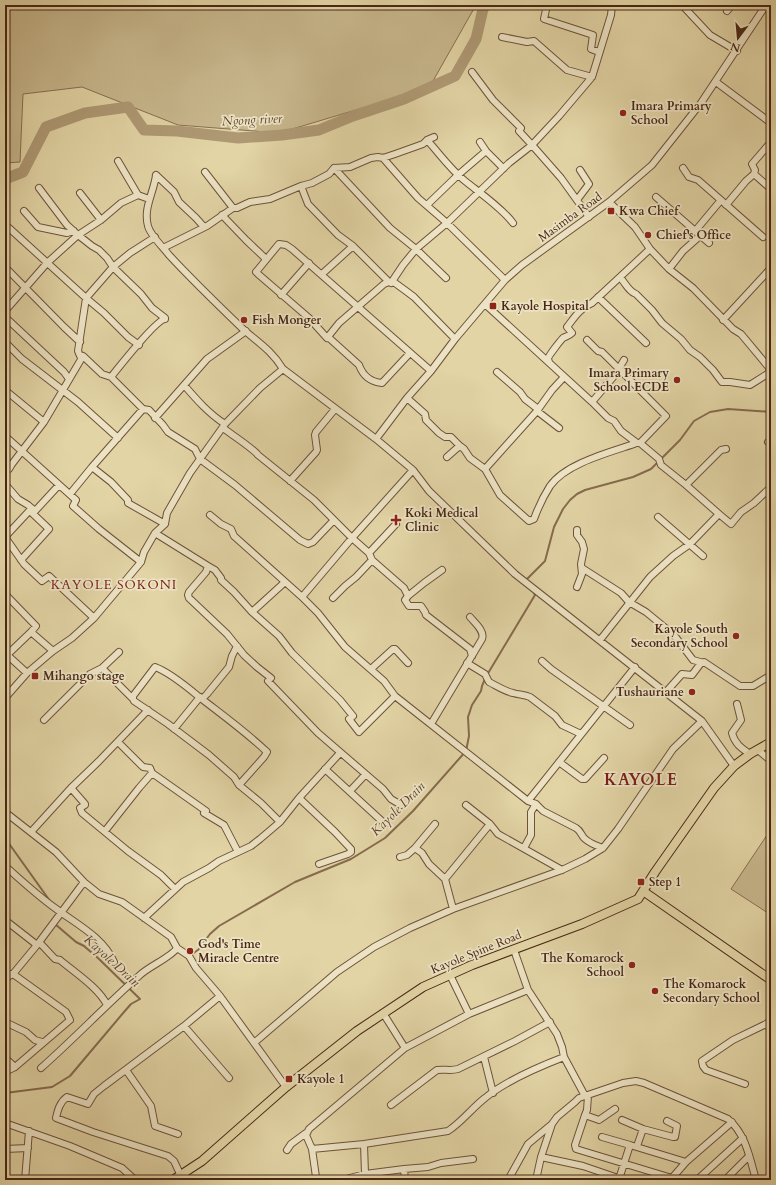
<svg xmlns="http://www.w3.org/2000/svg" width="776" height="1185" font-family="Cardo,serif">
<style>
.green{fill:#c8b78d;stroke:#886f52}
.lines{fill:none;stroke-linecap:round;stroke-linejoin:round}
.stream{stroke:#866b4e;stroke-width:2}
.river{stroke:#ae9974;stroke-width:11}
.minor-casing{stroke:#6f523a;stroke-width:8}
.major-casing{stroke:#492716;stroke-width:10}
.minor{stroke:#ece3c4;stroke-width:6}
.major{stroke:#e2d4a5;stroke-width:8}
.poi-dot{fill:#8f2418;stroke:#ece3c4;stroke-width:1.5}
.labels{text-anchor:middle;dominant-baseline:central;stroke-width:3.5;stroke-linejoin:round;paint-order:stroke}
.poi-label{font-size:12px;font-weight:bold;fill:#492716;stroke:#ece3c4;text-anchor:start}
.street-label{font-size:12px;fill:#492716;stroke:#ece3c4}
.water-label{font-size:13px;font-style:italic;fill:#62442e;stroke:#ece3c4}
.neighbourhood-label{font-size:13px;letter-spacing:1px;fill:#7a1f14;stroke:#ece3c4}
.district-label{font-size:16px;font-weight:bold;letter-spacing:1px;fill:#7a1f14;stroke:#ece3c4}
</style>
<rect width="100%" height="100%" fill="#e2d4a5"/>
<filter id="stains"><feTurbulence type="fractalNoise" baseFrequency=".005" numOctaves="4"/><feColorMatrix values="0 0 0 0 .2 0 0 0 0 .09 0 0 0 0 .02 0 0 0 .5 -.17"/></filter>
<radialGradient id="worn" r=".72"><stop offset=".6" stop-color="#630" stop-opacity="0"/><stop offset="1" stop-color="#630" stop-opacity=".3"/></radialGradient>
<path class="green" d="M5 5H476L429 88 279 133 178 125 82 87 23 94 20 162 5 163Z
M771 829V915L731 889Z"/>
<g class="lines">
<path class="stream" d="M525 581 545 561 554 527 563 509 570 500 577 494 585 490 633 477 651 469 680 440 694 421 710 412 728 409 771 412
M487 675 535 595 533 591
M5 838 50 901
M192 954 198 950 210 934 219 926 295 882 351 859 385 838 413 811 466 751 469 736 468 717 472 705 481 691 482 686 485 679
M5 1093 52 1087 70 1076 124 1012 131 1004 140 999 99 959 84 946 76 942 55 924"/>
<path class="river" d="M5 179 23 172 46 127 85 113 128 107 144 130 177 131 238 138 282 135 319 130 353 116 404 99 455 76 476 39 483 9 486 5"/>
<defs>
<path id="minor" d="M547 5 544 19 593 35 591 49 599 52
M682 5 710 35 737 51
M727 11 732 5
M502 37 527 42 534 41 567 70 592 77
M716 82 771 123
M427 140C439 153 450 169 465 181 480 193 502 208 513 223
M480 142 486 151
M383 158 418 198 447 223 505 280
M118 161 138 195
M334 168 390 228 416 249 446 278
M683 168 689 177 698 180 763 237
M205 172 233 208
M754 174 755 170 752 164 771 142
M156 175C154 192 143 208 148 226 150 235 163 247 169 255 193 281 219 306 244 330 259 343 272 351 283 369L376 439 413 470 429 491 515 574 702 721 734 766
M156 175 174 192 179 202 196 218 204 227
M301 186 308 204 338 235 353 246 322 274
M39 188 67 225 78 235 92 246 99 250 107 258 113 267 141 294 152 308 165 318V319C156 320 119 367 111 377
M80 193 101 220
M656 197 709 243
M577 200 589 184 580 170
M609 202 635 227 650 249 669 269 693 288 733 329 741 334 771 370
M427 205 458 175 486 151 502 167 503 169
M726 205 746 181 754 174 771 189
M24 211 38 227 67 233 74 231
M222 215 246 240 266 259
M589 217 561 178 532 145 559 116 592 77 611 15 612 5
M9 228 86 298 104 313 128 337 139 345
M696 230 721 200
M155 237 130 253 113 267 86 298 78 351 80 356H83L102 374 111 377 143 409 149 410 163 425 168 432 195 449 200 459 235 485 300 540 308 544 313 542 334 520
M353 246 389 282
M163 248 207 226 233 208H237L250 202 270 199 301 186 312 183 329 174 334 168 350 167 371 158 378 157 383 158 395 154 423 144 427 140 434 137
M5 267 64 327 80 342
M669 269 683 251 701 235
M620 277C625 283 629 292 636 294L652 310 662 323 681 339 690 350 700 357 713 370 722 382H730L750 385 769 373 770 369
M391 283 403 265 416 249 447 223 509 163 532 145 519 131 521 128 493 100 472 72
M281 295 309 263
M598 297 646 343
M486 305 592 402 608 418 614 421 621 431 637 443H640L659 459 661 465 686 485 719 514
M5 311 47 263 78 235 101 220 121 203 138 195 149 199
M5 317 64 372 69 379
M723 320 771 268
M328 337 359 365C363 376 371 382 382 383L410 353
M587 340 598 351 602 352 666 416 640 443
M5 342 22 359 78 402 118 438
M549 362 548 359C548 356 561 340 563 338 567 336 569 336 572 333L567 327C574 318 580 308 592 303L650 249
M431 371 292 249 286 245 279 244 256 272 258 274 309 318 327 338 339 323 384 284 389 282 395 283 406 291 414 297 455 339
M497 372 520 392 525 399 538 409
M184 385C196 399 209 414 225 424
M5 390 44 422
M407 398 425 414 426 420 439 433 445 437H451L460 446
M592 402 615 375 624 360
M537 411 559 428
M155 418 207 359 246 331
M223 428C231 434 254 449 258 455L314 500 352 538 369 553 372 560 404 588 408 596 405 600 409 606H421L425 612 426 615 470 649 472 656
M5 436 76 500 73 506 99 529 141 562
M376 439 407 398 431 371 455 339 505 280 522 265 609 202 652 165 701 103 766 5
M768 442 771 445
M447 457 456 449 460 446 464 449 470 458 485 469 537 411 552 390 564 377
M92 467 111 482 128 500V503L165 524
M485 469 500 495 529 521 534 519C538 508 543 497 550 486 566 463 611 452 637 443
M5 471 9 469 12 464 44 422 83 356
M290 481 316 452 317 450 315 435 316 432 335 409
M5 484 18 499 28 505 35 511 59 485
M686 485 721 450 726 449
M70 494 92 467 143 409
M210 515 221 524 231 529 234 536 302 597 318 613 345 647 384 681 395 696 528 801 536 804 543 811 576 828C581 831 581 835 584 838 589 843 597 846 603 848
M658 517 703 556
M577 530V535L582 542 584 549 581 564 582 574 577 587
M155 533 208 566 206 572 189 592 188 595 189 598 227 634 244 655 257 667 271 678 268 681 318 733 383 789 391 799 401 805
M5 537 24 564 42 581 49 576 94 618
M5 537 31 509
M369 553 396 524
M21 560 49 529 30 511
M208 566 215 570 221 578V580L234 592 252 612 279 636 292 653 340 700 353 716 349 719 359 732 395 696
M582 568 621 593 629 602 646 612 674 635 693 660 704 663
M5 594 36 626 31 632 53 651
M408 596 424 583 442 570
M302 597 352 538 413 470
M333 598 345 586 356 577 372 560
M252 612 285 582
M600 640 650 577 673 556 690 544 719 514 731 524 741 512 754 503 771 487
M5 653 27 673
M7 655 31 632
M542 661 551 669 630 725
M467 663 485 674 489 682C497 686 504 691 513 693 519 695 524 694 530 697L555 716 562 725 581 734
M102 668 133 699
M371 669 393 649H395L408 663
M666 692 682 674 692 675 701 663 704 662 740 686H753L771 675
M5 698 27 673 53 651 72 638 94 618 141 562 144 552 155 533 165 524 167 513 190 473 225 424 260 388 283 369
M202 699 207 694 229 667 232 656 237 646
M737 704 741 720 732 733C735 744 741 748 750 754
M44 720 90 674 102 668 119 652
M431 724 482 639C485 631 475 623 470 617
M174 729 200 697
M118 742 143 767 150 768 152 773 206 811 204 813 224 825 238 852
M758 750 771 761
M559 762 582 779H585L604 758
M325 769 385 824
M239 785 264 757 267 752C245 731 221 714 198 696 186 686 169 672 155 667L133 696V699L134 701 168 724 209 755 234 777 239 785 261 803 280 822
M71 788 85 804V805L80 808 82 813 128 851 161 875 175 889
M350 791 365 775
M299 798 335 832 351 849V852L348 854 319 864
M528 801 635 667
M5 812 56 852 84 882 99 894 122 902 171 937 177 948 189 956 196 968 220 996 286 1087
M490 824 498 834 562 870
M105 831 139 788 152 773
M31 832 71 788 99 761 148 710
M415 848 435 824
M524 848 531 835V812L536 804
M400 857 407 855 415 848 422 853 429 864 445 879
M5 866C21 880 37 895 55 908 76 924 103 937 114 962
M453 909 445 879 490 824 466 805
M144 918 183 882 209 868 219 861 251 846 260 839 280 822 299 798 340 753
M5 920 37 945 40 943 55 959 60 960C74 972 99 988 107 1005
M514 950 528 990 557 1034 562 1047 564 1057 585 1096
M5 974H13L66 1012 70 1020 15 1067 5 1072
M450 975 469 1014
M5 981 9 976 13 974 37 945 84 882
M383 1013 405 1048 309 1129 306 1135 312 1149 364 1144 448 1131C462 1122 472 1108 485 1098 507 1080 538 1067 564 1057
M5 1022 26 1032 35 1040 42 1042
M766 1024 771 1030
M184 1026 229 1078
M254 1043 337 972 374 947 410 928 453 909 562 870 585 859 603 848 618 829 673 749 702 721
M405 1048 469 1014 528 990
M484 1057 493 1093
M5 1058 15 1067
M41 1068C75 1038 106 1005 140 975 148 967 173 956 177 948
M126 1070 151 1106 155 1126 178 1134
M745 1084 706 1070 703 1066 702 1061 733 1040 766 1024 771 1020
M588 1096 587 1110 585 1115 599 1120 615 1109
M391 1105 437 1070C445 1069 451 1071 458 1069L515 1041 550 1022
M585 1115 575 1145 576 1149 672 1178 686 1162
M622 1120 643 1129
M5 1123 70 1146 122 1168 135 1180
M602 1137 630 1145 619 1179
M364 1144 365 1174
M630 1145 686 1162 732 1122
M637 1146 643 1129 673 1137H675L677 1126 667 1121
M5 1149 28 1148
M312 1149 316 1177 317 1180 346 1179 365 1174 404 1169 428 1167 441 1163 473 1159
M287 1150 291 1144 306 1133
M541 1157 583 1166 624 1180
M404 1169 405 1180
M181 1176 174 1161 168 1156 93 1132 56 1118C58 1109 60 1102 67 1097L88 1104 94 1094 104 1086 184 1026 220 996
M25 1180 29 1131
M508 1180 528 1144 552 1124 557 1117 575 1102 579 1098 623 1083 636 1081 644 1083 728 1119C746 1134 750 1159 756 1180
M536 1180 541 1157 552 1124
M697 1180 743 1138
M725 1180 749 1156"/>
<path id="major" d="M643 891 771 980
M173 1180 202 1161 286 1087 357 1031 423 987 472 965 582 924 638 899 655 872 714 788 734 766 750 754 771 742"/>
</defs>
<use href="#minor" class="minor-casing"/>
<use href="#major" class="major-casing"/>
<use href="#minor" class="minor"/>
<use href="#major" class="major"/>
</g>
<g class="poi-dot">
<circle cx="623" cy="113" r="4"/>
<rect x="607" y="207" width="8" height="8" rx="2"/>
<circle cx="648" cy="235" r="4"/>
<rect x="489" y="302" width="8" height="8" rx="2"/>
<circle cx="244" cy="320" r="4"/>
<circle cx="677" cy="380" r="4"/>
<path d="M394 514h4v4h4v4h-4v4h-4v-4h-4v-4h4z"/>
<circle cx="736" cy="636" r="4"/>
<rect x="31" y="672" width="8" height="8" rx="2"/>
<circle cx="692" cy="692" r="4"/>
<rect x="637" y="878" width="8" height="8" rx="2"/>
<circle cx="190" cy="951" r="4"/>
<circle cx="632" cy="965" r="4"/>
<circle cx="655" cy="991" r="4"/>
<rect x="285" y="1075" width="8" height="8" rx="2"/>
</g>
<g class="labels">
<g class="poi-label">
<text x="631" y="106">Imara Primary<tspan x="631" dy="14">School</tspan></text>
<text x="619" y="211">Kwa Chief</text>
<text x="656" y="235">Chief's Office</text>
<text x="501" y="306">Kayole Hospital</text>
<text x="252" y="320">Fish Monger</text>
<text x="669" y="373" text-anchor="end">Imara Primary<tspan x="669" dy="14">School ECDE</tspan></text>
<text x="405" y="513">Koki Medical<tspan x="405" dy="14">Clinic</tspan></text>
<text x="728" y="629" text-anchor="end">Kayole South<tspan x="728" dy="14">Secondary School</tspan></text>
<text x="43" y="676">Mihango stage</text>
<text x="684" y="692" text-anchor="end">Tushauriane</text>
<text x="649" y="882">Step 1</text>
<text x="198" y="944">God's Time<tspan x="198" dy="14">Miracle Centre</tspan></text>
<text x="624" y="958" text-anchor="end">The Komarock<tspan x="624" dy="14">School</tspan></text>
<text x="663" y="984">The Komarock<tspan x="663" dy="14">Secondary School</tspan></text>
<text x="297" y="1079">Kayole 1</text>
</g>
<g class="street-label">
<text transform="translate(570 217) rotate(-36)">Masimba Road</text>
<text transform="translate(476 952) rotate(-22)">Kayole Spine Road</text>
</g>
<g class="water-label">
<text transform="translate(252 120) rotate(-3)">Ngong river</text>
<text transform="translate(398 809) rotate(-45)">Kayole Drain</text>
<text transform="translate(112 961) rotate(42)">Kayole Drain</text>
</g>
<g class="neighbourhood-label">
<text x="114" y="585">KAYOLE SOKONI</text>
</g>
<g class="district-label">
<text x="641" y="780">KAYOLE</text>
</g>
</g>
<rect width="776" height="1185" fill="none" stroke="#e2d4a5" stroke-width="20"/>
<rect x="6" y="6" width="764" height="1173" fill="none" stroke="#492716" stroke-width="2"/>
<rect x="10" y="10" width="756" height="1165" fill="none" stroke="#492716"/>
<g transform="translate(738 38) rotate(196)" stroke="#ece3c4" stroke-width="3" paint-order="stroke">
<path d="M0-3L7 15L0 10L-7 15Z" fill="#492716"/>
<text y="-6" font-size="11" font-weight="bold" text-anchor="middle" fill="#492716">N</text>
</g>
<rect width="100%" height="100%" filter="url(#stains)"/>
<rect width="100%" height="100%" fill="url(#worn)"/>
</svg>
